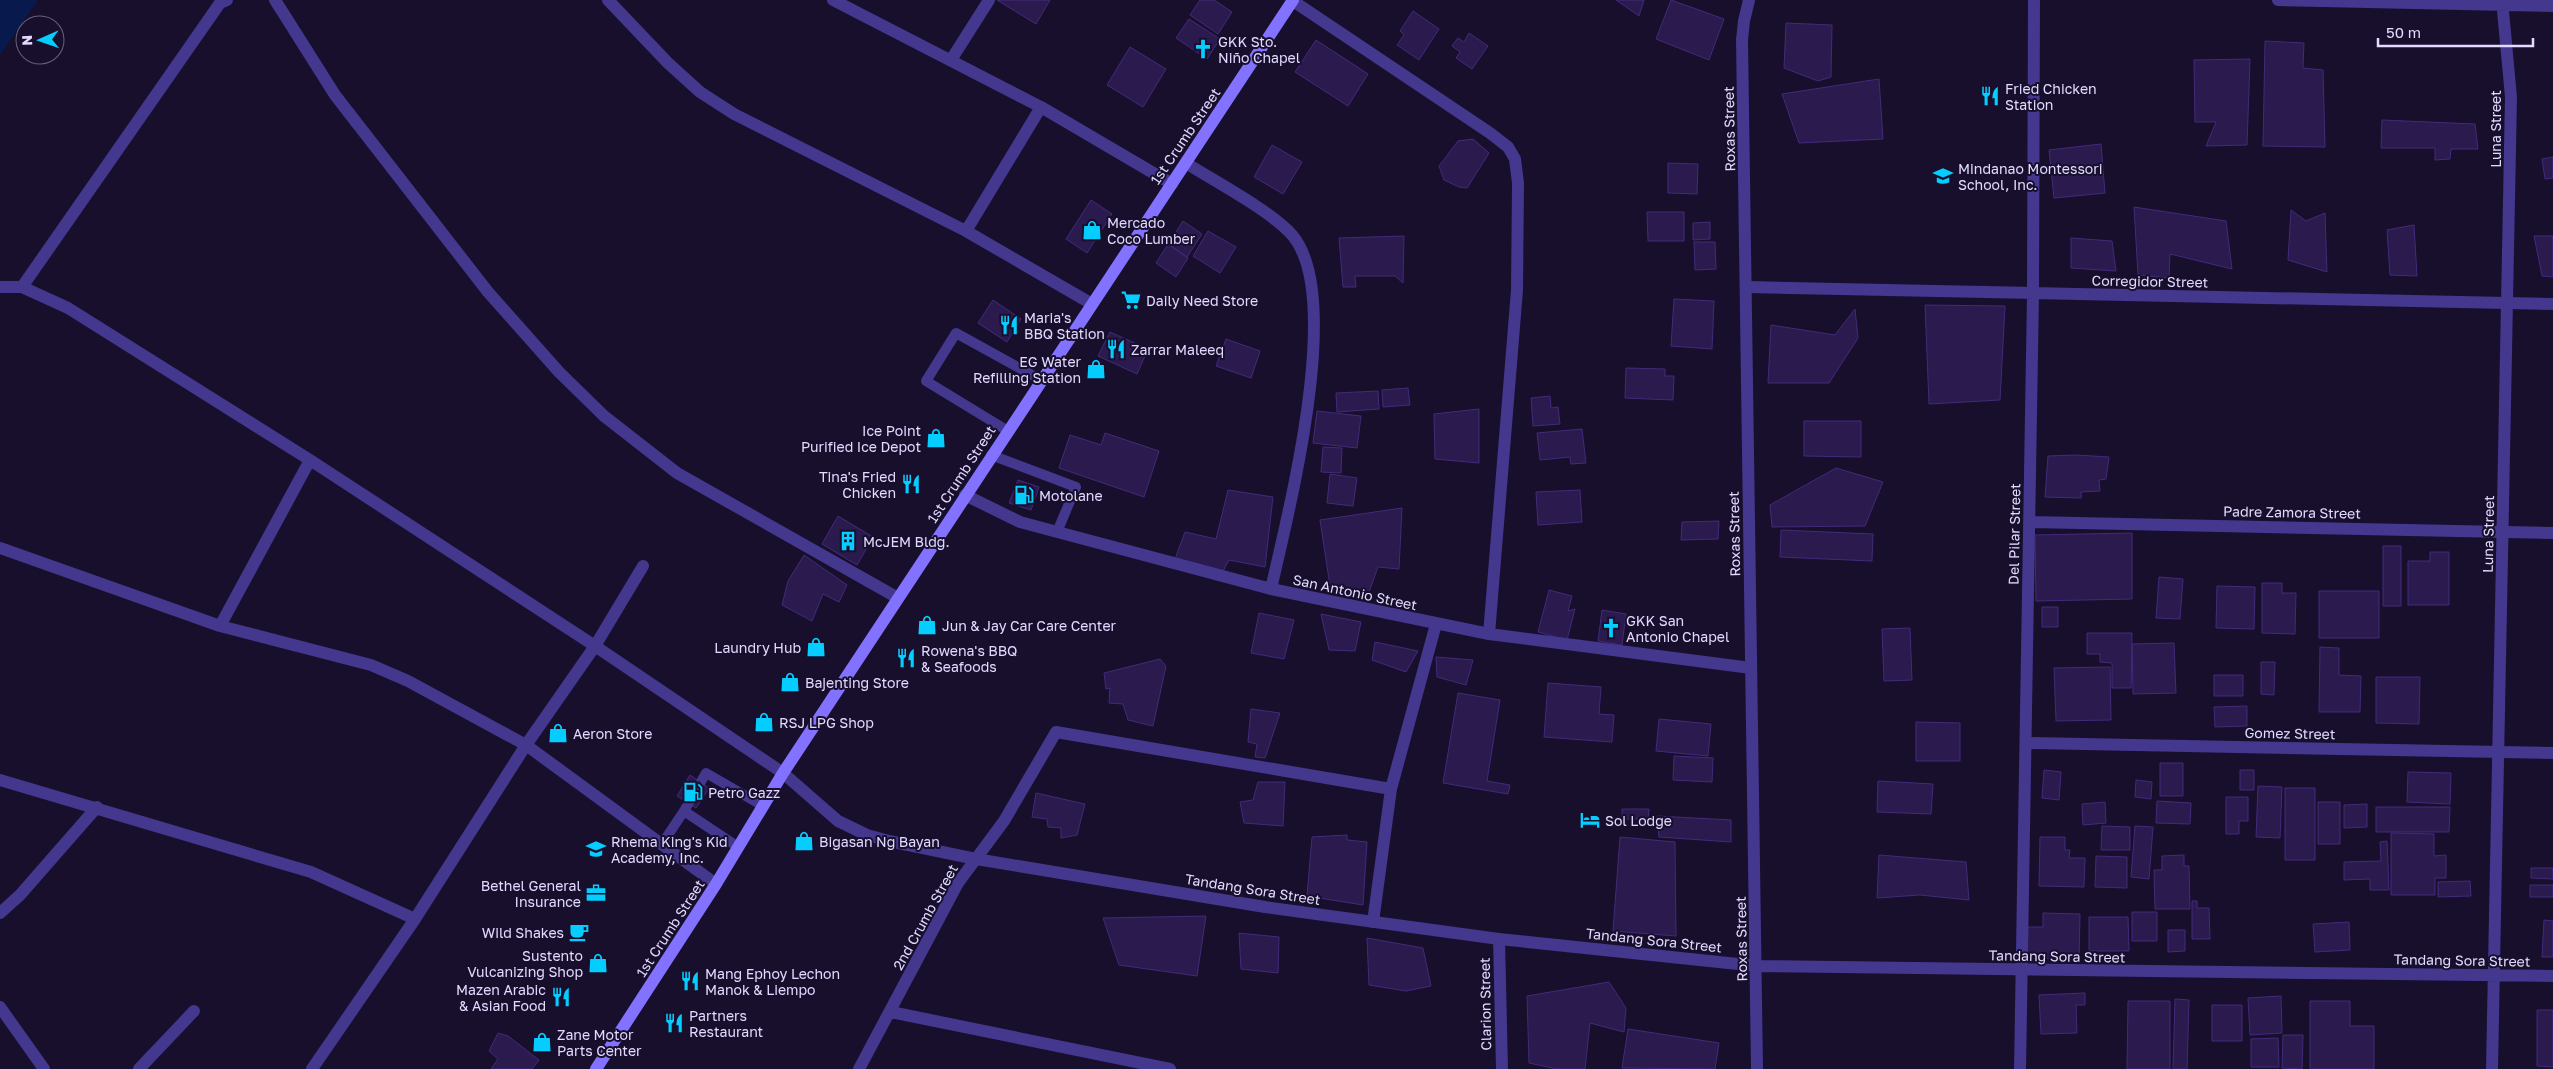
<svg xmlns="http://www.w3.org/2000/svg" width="2553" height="1069" font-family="'Golos Text',sans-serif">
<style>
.water{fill:#07194d}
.building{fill:#2a1a4e;stroke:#432a7b}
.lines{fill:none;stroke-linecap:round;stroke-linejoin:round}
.service{stroke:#43378e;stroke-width:10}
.minor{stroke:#43378e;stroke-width:12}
.tertiary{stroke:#43378e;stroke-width:12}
.secondary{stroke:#8371ff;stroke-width:12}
.labels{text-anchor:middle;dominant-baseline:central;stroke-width:4;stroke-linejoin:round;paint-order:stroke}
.poi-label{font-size:14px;fill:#e2daff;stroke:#170f2c;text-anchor:start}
.street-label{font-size:14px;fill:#e2daff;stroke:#170f2c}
</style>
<rect width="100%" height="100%" fill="#170f2c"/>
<path class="water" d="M0 0H38L0 55Z"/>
<path class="building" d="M997 0H1050L1036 24Z
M1200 0H1214L1232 12 1218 34 1190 15Z
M1616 0H1644L1639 16Z
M1671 0 1724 19 1709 60 1656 39Z
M1413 11 1439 29 1419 60 1397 45 1404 35 1400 31Z
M1189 19 1220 39 1207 59 1176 38Z
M1786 23 1832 25 1831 77 1818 81 1784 68Z
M1469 33 1488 46 1472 69 1456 58 1460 52 1452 46 1458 38 1464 42Z
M1316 40 1368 74 1348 106 1295 72Z
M2265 41 2304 43 2303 68 2323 70 2325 147 2263 146Z
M1130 47 1166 69 1143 107 1107 85Z
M2250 59 2247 145 2206 146 2216 122H2195L2194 60Z
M1879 79 1883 139 1799 143 1782 94Z
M2382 120 2475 124 2478 149H2451L2450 159 2435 160V148H2381Z
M1473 139 1489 153 1467 188 1459 187 1444 180 1439 166 1458 141Z
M2101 144 2105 193 2054 198 2049 150Z
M1272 145 1302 162 1283 194 1254 177Z
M2553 157V178L2545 179 2542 159Z
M1668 163 1698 164 1697 194 1668 193Z
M1091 200 1112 214 1087 253 1066 239Z
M2134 207 2226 221 2232 269 2170 254 2169 278 2138 275Z
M2291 210 2306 221 2325 213 2327 272 2288 260Z
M1647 212H1684V241H1648Z
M1183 221 1202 234 1187 257 1168 244Z
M1710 222V239L1693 240V223Z
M2414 225 2417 276 2390 275 2387 230Z
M1208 231 1236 247 1220 273 1193 256Z
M1404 236 1403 283 1395 276H1355L1356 287H1343L1339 238Z
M2534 236H2553V277L2542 276Z
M2071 238 2112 241 2116 271 2071 268Z
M1694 242H1715L1716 269 1695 270Z
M1168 244 1188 258 1176 277 1156 263Z
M1674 299 1714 301 1712 349 1671 346Z
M993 300 1021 319 1007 342 978 323Z
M1925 305 2005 306 2000 400 1929 404Z
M1855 309 1858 338 1829 383H1768L1771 325 1835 335Z
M1110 332 1148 349 1137 374 1098 356Z
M1226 339 1260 351 1251 378 1216 366Z
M1626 368 1665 369V376H1674L1673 400 1625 398Z
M1408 388 1410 405 1383 407 1382 390Z
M1378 391 1379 409 1337 412 1336 393Z
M1550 396 1551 408 1558 407 1560 424 1533 426 1531 398Z
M1479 409V463L1435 459 1434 414Z
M1317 411 1361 416 1357 448 1313 443Z
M1804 421H1861V457L1804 456Z
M1582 429 1586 463 1571 464 1570 457 1540 460 1537 433Z
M1105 433 1159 451 1144 497 1059 468 1070 435 1101 445Z
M1323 447 1342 448 1341 473 1321 472Z
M2076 455 2109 457 2106 479 2099 480 2100 491 2081 492V498L2045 497 2048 456Z
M1836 468 1883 482 1865 526 1772 527 1770 505Z
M1330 474 1357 478 1353 506 1327 503Z
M1018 480 1039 487 1031 510 1009 503Z
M1228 490 1273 497 1265 567 1229 560 1222 573 1175 559 1185 532 1216 539Z
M1580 490 1582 522 1538 525 1536 492Z
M1402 508 1399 569 1378 567 1369 592 1330 586 1320 520Z
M838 516 873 537 857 565 822 544Z
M1719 521 1718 539 1681 540 1682 522Z
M1781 530 1873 534 1872 561 1780 557Z
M2132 533V599L2036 601 2035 535Z
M2383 546H2401V606H2383Z
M2430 552H2449V605H2408V561H2430Z
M804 555 847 585 839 602 823 594 812 621 782 605 788 581Z
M2159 577 2183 579 2180 619 2156 618Z
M2262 583H2282V593H2296L2295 634 2262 633Z
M2217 586 2255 587 2254 629 2216 628Z
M1549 590 1572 596 1568 611 1575 609 1567 640 1538 632Z
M2319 591H2379V638H2319Z
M2042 607H2058V627H2042Z
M1602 610 1626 614 1622 645 1598 641Z
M1259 613 1294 620 1284 659 1251 653Z
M1321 614 1361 622 1355 651 1329 650Z
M1910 628 1912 680 1884 681 1882 629Z
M2087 633H2132L2131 688H2112V663L2100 662V654H2087Z
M1375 642 1418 651 1406 672 1372 660Z
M2174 643 2176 693 2133 694 2132 644Z
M2320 647 2339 648V675L2361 676 2360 712H2319Z
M1436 657 1473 660 1466 685 1437 677Z
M1160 659 1166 666 1153 726 1128 720 1123 704 1109 703 1110 688 1106 689 1104 673Z
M2261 662H2275L2274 695 2261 694Z
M2110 667 2111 720 2056 721 2054 668Z
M2214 675H2243V696H2214Z
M2376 677H2420L2419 724 2376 723Z
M1548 683 1601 687 1599 714 1614 715 1612 742 1544 737Z
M1458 693 1500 700 1487 781 1510 785 1508 794 1443 783Z
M2247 706V726L2215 727 2214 707Z
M1251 709 1280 713 1265 758 1255 757 1257 744 1248 742Z
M1659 719 1711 724 1708 756 1656 751Z
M1916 722 1960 723V761H1916Z
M1674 756 1713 758 1712 782 1673 780Z
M2160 763H2183V796H2160Z
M2044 770 2061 772 2059 800 2042 798Z
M2240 770H2254V790H2240Z
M2408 772 2451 773 2450 804 2407 802Z
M690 775 709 788 696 808 677 796Z
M2136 780 2152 782 2151 799 2135 797Z
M1878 781 1933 784 1931 814 1877 812Z
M1258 782H1285L1283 826 1244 823 1240 802 1253 800Z
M2258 786 2282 787 2280 838 2256 837Z
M2285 788H2315V860H2285Z
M1036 793 1085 804 1077 835 1061 838V828L1048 827 1047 819 1032 817Z
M2226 797H2248V821H2239V834H2226Z
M2157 801 2191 803 2190 824 2156 823Z
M2105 802 2106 823 2083 825 2082 804Z
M2318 802H2340V844H2318Z
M2367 804V827L2344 828V805Z
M2376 807H2450L2449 832H2376Z
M1622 809H1649L1648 819H1622Z
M1657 816 1731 820V842L1659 837Z
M2102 826 2130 827V850H2101Z
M2135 826 2153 827 2149 879 2131 877Z
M2391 833 2434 834V856L2446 855V878H2435V895H2391Z
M1347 835V840L1367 842 1363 905 1307 896 1312 837Z
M1620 837 1675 842 1676 936 1613 931Z
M2040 837H2065V850H2070L2069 858H2085L2084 887 2039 886Z
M2387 841 2389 890H2370V879L2344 880V862L2381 861 2380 842Z
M1879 855 1966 862 1969 900 1920 895 1877 898Z
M2184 855V866H2189L2190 909H2155L2154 870H2162V856Z
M2096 856 2127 857V888L2095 887Z
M2531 868H2553V879L2531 878Z
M2470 881 2471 896 2438 897V882Z
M2530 885H2553V897H2530Z
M2192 901H2197V908H2209L2210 939H2192Z
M2132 912H2157V941H2132Z
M2043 913 2080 914 2079 959 2027 958 2028 927H2043Z
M1206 916 1197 976 1119 965 1103 918Z
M2089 917H2128L2129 951H2089Z
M2544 920 2553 921V957H2542Z
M2349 922 2350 950 2315 952 2313 924Z
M2168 930H2185V951L2168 952Z
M1239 933 1279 937 1278 973 1241 969Z
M1367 938 1423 948 1431 986 1406 991 1369 985Z
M1609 982 1626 1008 1624 1032 1590 1023 1585 1069H1557L1529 1063 1527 996Z
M2085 993V1005H2076L2077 1033 2041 1034 2039 995Z
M2281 996 2282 1033 2250 1035 2248 998Z
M2175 999 2189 1000 2187 1069H2173Z
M2128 1001H2170V1069H2127Z
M2310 1001H2350V1026H2374V1069H2310Z
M2212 1005H2242V1041H2212Z
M2537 1010H2553V1067L2537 1066Z
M1628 1029 1719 1043 1715 1069 1622 1068Z
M498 1033 508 1036 539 1060 532 1069H491L498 1059 489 1051Z
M2283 1035H2303L2302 1069 2282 1068Z
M2278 1038 2279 1067H2251V1039Z"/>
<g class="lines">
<path class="service" d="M1008 431 926 381 956 333 1041 380
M991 455 1076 487 1057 532
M662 844 684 811
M738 847 684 811 706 773 763 806"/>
<path class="minor" d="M275 0 335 95 488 292 559 372 604 416 677 473 898 598
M608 0 668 63 700 92 734 114 966 231 1092 304
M833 0 1041 107 1172 184
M1293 1 1490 133 1508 147 1515 159 1518 183 1517 290 1489 634
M951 60 989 0
M1186 163C1214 181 1273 212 1293 236 1344 299 1288 513 1271 589
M966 231 1041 107
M0 287H22L68 308 310 460 595 646 783 773
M22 287 220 3 227 0
M1747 287 2553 304
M965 495 1020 522 1271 589 1489 634 1751 668
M2029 522 2553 533
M0 548 220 626 371 665 408 681 526 745 716 884
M220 626 310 460
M2026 743 2553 753
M0 780 311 872 415 919
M0 913 20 895 97 807
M1373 922 1391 789 1436 624
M1499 939 1502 1069
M0 1007 44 1069
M891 1012 1170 1069
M139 1069 194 1011
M312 1069 415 919 526 745 595 646 643 566
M859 1069 958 883 1004 821 1056 732 1391 789
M2020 1069 2033 294 2034 0"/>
<path class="tertiary" d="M1749 0 1744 21 1742 40 1757 1069
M2278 0 2553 6
M783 773 838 821 867 835 889 841 976 859 1265 907 1499 939 1757 966 2553 976
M2492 1069 2511 97 2502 0"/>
<path class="secondary" d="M596 1069 716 884 783 773 1293 0"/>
</g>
<defs>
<symbol id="church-bare" viewBox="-9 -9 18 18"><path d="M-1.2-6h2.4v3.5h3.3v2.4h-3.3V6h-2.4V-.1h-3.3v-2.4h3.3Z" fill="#06cdff" stroke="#170f2c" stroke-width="2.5" paint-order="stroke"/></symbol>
<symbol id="restaurant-bare" viewBox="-9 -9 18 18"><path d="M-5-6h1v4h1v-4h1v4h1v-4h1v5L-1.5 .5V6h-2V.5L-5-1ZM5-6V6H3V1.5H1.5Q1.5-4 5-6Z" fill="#06cdff" stroke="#170f2c" stroke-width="2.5" paint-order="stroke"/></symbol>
<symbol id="school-bare" viewBox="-9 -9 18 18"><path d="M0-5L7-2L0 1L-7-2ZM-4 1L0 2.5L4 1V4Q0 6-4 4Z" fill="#06cdff" stroke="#170f2c" stroke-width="2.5" paint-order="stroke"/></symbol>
<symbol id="shop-bare" viewBox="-9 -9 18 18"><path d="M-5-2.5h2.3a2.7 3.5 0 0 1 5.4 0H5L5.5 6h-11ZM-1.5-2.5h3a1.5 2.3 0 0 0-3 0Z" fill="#06cdff" stroke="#170f2c" stroke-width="2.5" paint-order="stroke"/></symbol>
<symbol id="supermarket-bare" viewBox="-9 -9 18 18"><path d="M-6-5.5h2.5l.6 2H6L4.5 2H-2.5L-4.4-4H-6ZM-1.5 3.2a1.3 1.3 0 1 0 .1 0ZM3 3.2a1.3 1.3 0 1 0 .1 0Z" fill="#06cdff" stroke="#170f2c" stroke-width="2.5" paint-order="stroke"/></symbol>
<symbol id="fuel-bare" viewBox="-9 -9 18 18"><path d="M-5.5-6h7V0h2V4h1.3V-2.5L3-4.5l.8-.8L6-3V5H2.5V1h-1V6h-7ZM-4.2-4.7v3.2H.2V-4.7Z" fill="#06cdff" stroke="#170f2c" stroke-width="2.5" paint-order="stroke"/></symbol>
<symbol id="building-bare" viewBox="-9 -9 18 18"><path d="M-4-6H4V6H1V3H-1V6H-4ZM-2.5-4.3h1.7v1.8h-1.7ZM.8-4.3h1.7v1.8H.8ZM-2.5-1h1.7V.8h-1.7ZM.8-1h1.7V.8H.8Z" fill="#06cdff" stroke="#170f2c" stroke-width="2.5" paint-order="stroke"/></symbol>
<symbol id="hotel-bare" viewBox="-9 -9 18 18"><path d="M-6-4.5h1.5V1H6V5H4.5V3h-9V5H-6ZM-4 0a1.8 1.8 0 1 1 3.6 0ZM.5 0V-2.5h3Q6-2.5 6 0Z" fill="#06cdff" stroke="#170f2c" stroke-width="2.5" paint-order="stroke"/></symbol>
<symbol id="office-bare" viewBox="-9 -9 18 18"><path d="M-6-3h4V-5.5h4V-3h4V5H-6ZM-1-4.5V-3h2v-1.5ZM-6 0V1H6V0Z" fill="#06cdff" stroke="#170f2c" stroke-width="2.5" paint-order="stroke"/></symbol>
<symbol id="cafe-bare" viewBox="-9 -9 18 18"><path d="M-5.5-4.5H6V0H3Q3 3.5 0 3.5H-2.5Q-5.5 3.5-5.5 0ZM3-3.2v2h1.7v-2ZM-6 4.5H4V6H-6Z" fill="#06cdff" stroke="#170f2c" stroke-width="2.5" paint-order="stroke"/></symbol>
</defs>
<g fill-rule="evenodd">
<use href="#church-bare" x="1189" y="35" width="28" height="28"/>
<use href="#restaurant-bare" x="1976" y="82" width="28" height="28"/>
<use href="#school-bare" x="1929" y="162" width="28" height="28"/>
<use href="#shop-bare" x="1078" y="216" width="28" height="28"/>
<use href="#supermarket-bare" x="1117" y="286" width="28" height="28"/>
<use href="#restaurant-bare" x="995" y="311" width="28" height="28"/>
<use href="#restaurant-bare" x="1102" y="335" width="28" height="28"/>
<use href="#shop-bare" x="1082" y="355" width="28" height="28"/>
<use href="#shop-bare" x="922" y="424" width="28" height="28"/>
<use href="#restaurant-bare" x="897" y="470" width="28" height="28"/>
<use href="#fuel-bare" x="1010" y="481" width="28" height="28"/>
<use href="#building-bare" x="834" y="527" width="28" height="28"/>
<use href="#shop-bare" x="913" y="611" width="28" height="28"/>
<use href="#church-bare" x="1597" y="614" width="28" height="28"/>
<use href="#shop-bare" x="802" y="633" width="28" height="28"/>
<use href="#restaurant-bare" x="892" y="644" width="28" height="28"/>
<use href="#shop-bare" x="776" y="668" width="28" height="28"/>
<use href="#shop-bare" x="750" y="708" width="28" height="28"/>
<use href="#shop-bare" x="544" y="719" width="28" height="28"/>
<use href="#fuel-bare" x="679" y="778" width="28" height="28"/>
<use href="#hotel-bare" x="1576" y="806" width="28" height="28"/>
<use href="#shop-bare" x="790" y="827" width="28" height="28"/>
<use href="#school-bare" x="582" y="835" width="28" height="28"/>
<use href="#office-bare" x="582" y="879" width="28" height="28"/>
<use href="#cafe-bare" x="565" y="918" width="28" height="28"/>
<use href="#shop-bare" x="584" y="949" width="28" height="28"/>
<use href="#restaurant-bare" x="676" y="967" width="28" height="28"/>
<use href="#restaurant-bare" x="547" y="983" width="28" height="28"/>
<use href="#restaurant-bare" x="660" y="1009" width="28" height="28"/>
<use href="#shop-bare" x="528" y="1028" width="28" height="28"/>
</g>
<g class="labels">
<g class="poi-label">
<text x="1218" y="41">GKK Sto.<tspan x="1218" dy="16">Niño Chapel</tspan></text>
<text x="2005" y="88">Fried Chicken<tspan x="2005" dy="16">Station</tspan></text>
<text x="1958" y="168">Mindanao Montessori<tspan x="1958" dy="16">School, Inc.</tspan></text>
<text x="1107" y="222">Mercado<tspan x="1107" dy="16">Coco Lumber</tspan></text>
<text x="1146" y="300">Daily Need Store</text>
<text x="1024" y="317">Maria's<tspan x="1024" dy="16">BBQ Station</tspan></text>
<text x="1131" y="349">Zarrar Maleeq</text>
<text x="1081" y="361" text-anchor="end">EG Water<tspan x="1081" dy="16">Refilling Station</tspan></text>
<text x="921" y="430" text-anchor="end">Ice Point<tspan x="921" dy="16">Purified Ice Depot</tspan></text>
<text x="896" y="476" text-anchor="end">Tina's Fried<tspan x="896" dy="16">Chicken</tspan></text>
<text x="1039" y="495">Motolane</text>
<text x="863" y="541">McJEM Bldg.</text>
<text x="1626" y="620">GKK San<tspan x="1626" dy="16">Antonio Chapel</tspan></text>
<text x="942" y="625">Jun &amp; Jay Car Care Center</text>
<text x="801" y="647" text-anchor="end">Laundry Hub</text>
<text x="921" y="650">Rowena's BBQ<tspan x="921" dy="16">&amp; Seafoods</tspan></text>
<text x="805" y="682">Bajenting Store</text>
<text x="779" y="722">RSJ LPG Shop</text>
<text x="573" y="733">Aeron Store</text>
<text x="708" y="792">Petro Gazz</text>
<text x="1605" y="820">Sol Lodge</text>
<text x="611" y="841">Rhema King's Kid<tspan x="611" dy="16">Academy, Inc.</tspan></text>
<text x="819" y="841">Bigasan Ng Bayan</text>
<text x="581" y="885" text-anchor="end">Bethel General<tspan x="581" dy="16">Insurance</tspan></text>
<text x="564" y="932" text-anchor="end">Wild Shakes</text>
<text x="583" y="955" text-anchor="end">Sustento<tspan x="583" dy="16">Vulcanizing Shop</tspan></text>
<text x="705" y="973">Mang Ephoy Lechon<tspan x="705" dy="16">Manok &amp; Liempo</tspan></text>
<text x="546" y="989" text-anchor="end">Mazen Arabic<tspan x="546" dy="16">&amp; Asian Food</tspan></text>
<text x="689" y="1015">Partners<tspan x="689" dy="16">Restaurant</tspan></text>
<text x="557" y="1034">Zane Motor<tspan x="557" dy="16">Parts Center</tspan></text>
</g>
<g class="street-label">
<text transform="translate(1729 129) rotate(-91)">Roxas Street</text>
<text transform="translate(2495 129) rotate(-90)">Luna Street</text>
<text transform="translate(1185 136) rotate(-56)">1st Crumb Street</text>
<text transform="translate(2150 281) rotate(1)">Corregidor Street</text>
<text transform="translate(961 474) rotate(-57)">1st Crumb Street</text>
<text transform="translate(2292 512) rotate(1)">Padre Zamora Street</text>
<text transform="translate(1734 534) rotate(-91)">Roxas Street</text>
<text transform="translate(2014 534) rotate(-89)">Del Pilar Street</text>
<text transform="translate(2488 534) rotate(-89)">Luna Street</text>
<text transform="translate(1355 592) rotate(12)">San Antonio Street</text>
<text transform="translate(2290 733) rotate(1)">Gomez Street</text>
<text transform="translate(1253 889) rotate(9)">Tandang Sora Street</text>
<text transform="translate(925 917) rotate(-61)">2nd Crumb Street</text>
<text transform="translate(670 928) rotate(-57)">1st Crumb Street</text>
<text transform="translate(1741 939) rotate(-91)">Roxas Street</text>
<text transform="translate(1654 940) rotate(6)">Tandang Sora Street</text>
<text transform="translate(2057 956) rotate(1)">Tandang Sora Street</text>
<text transform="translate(2462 960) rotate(1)">Tandang Sora Street</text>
<text transform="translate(1485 1004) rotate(-91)">Clarion Street</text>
</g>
</g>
<g transform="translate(40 40) rotate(268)"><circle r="24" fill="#170f2c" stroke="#686080"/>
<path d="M0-4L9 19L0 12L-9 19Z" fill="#06cdff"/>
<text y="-8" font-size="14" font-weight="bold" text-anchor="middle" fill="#e2daff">N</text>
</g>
<path d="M2378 38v8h155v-8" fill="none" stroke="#e2daff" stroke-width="2.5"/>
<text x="2386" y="38" font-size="15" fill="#e2daff" stroke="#170f2c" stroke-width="4" paint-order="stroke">50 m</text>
</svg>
